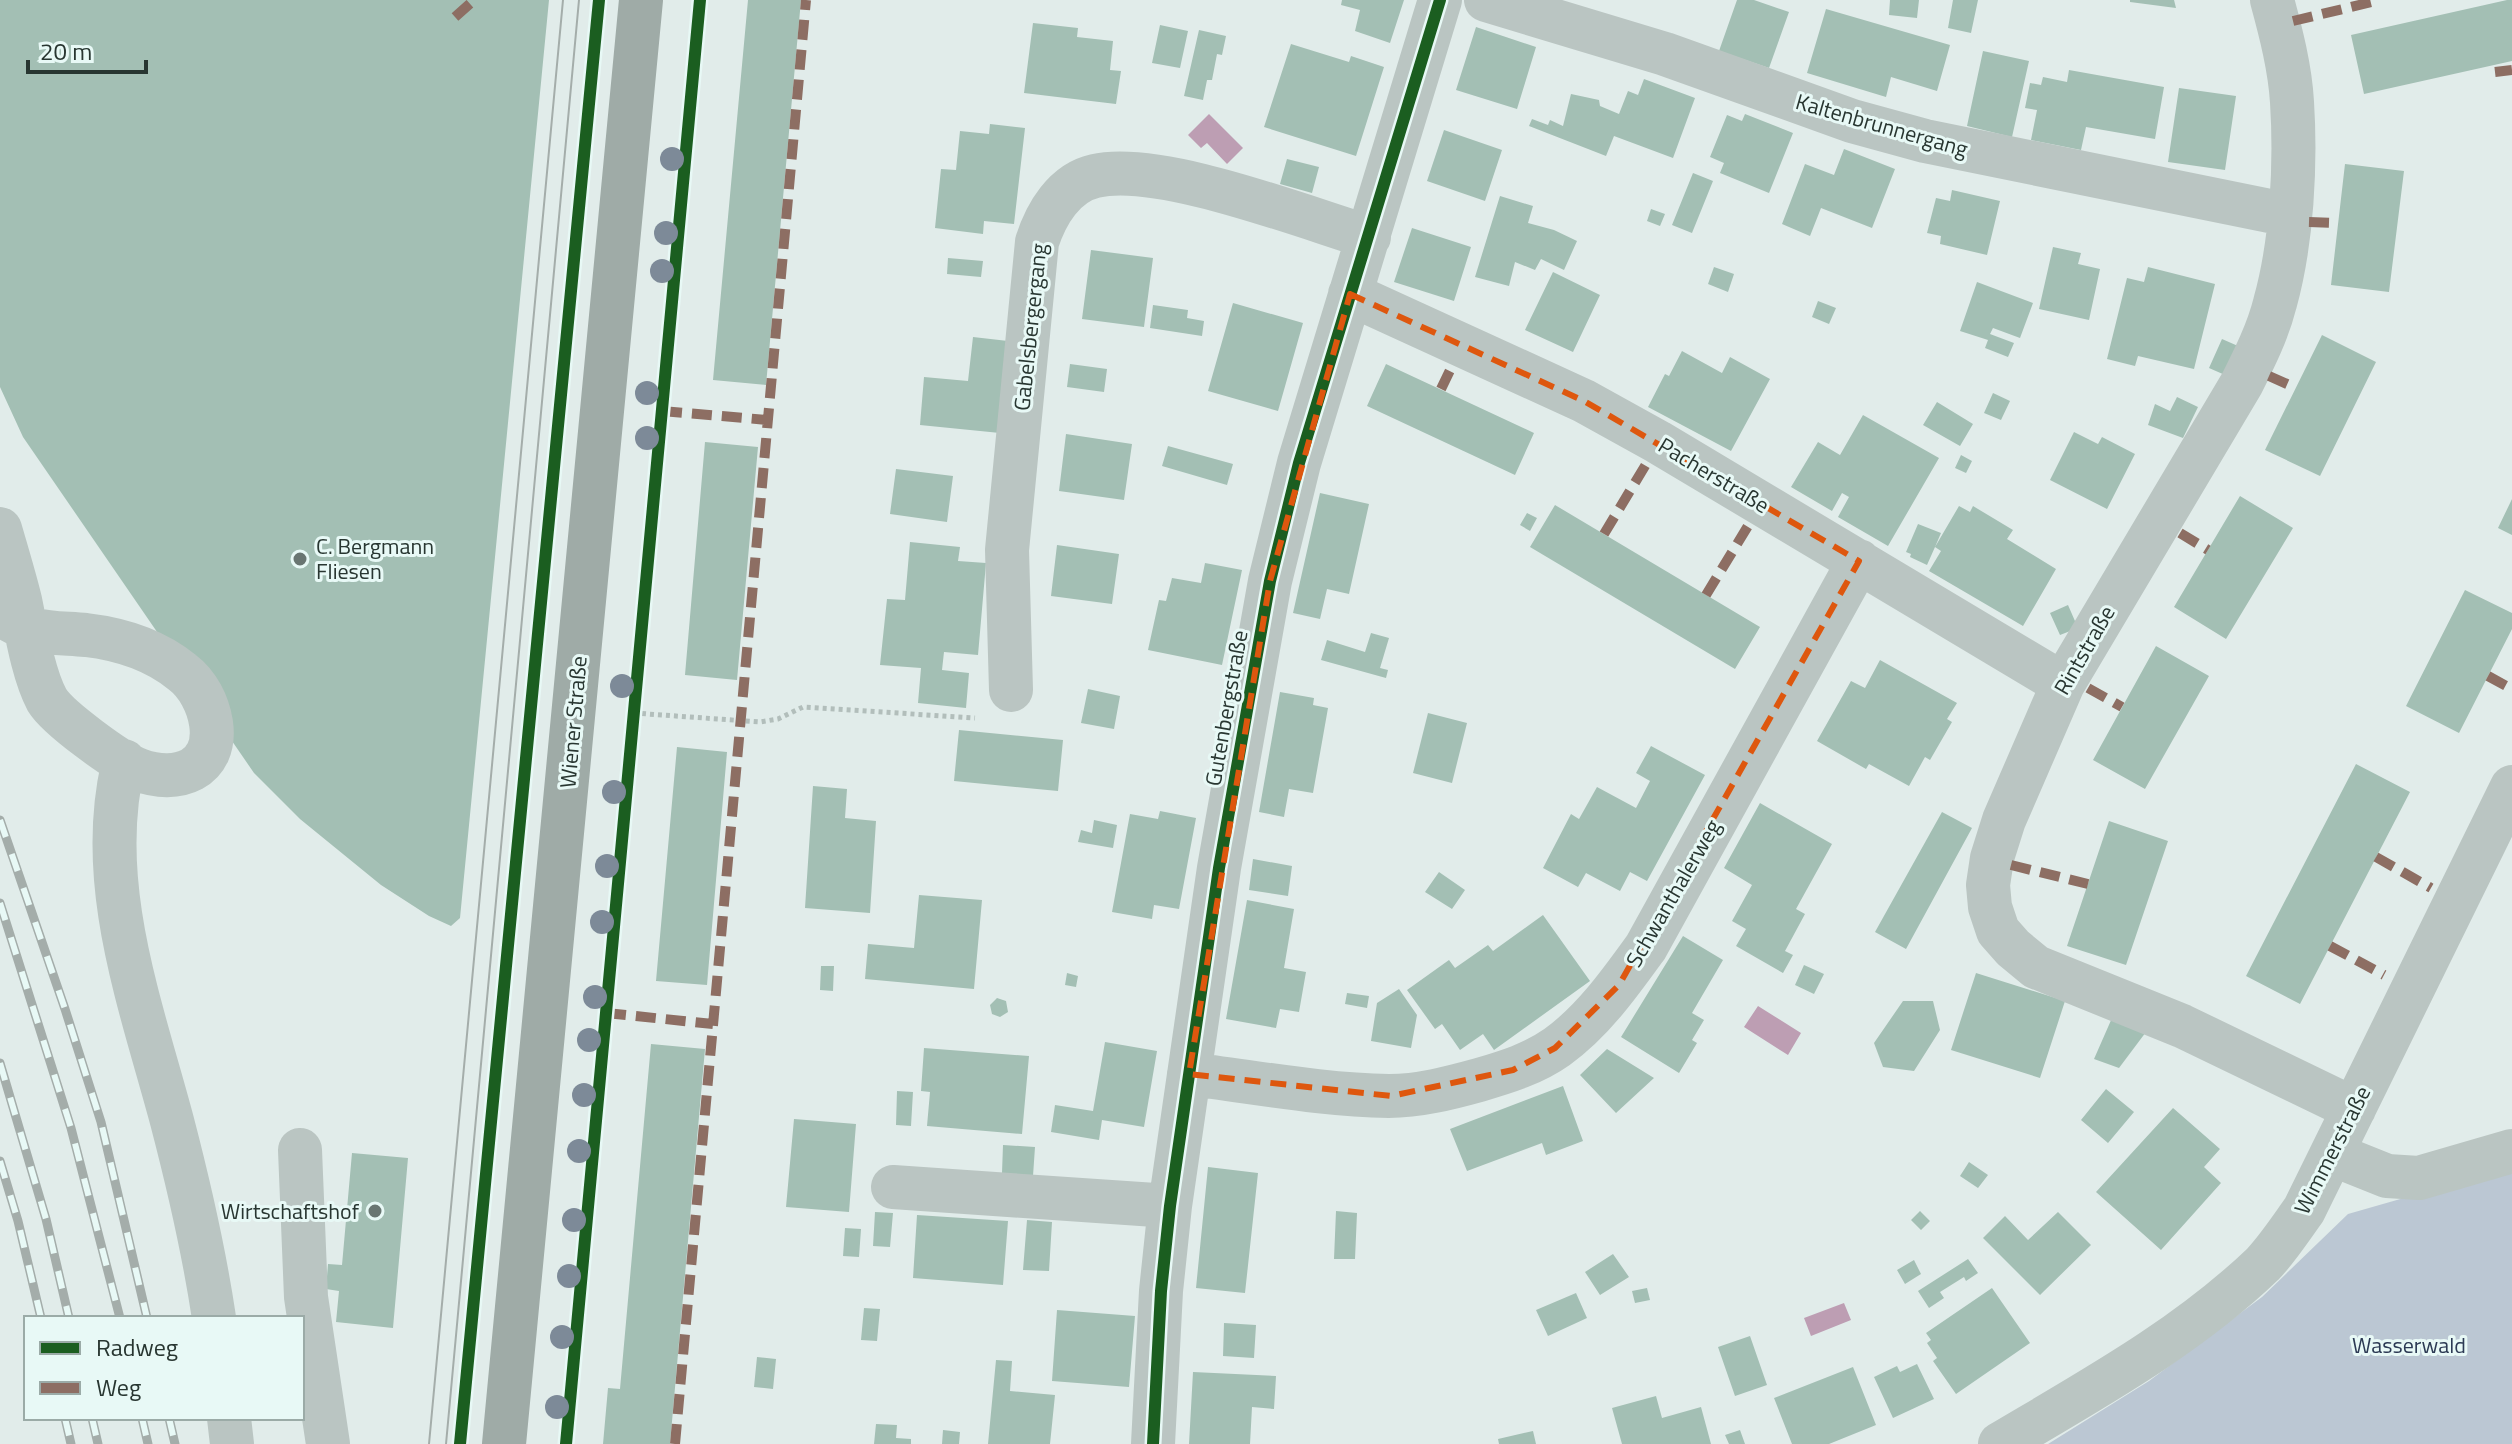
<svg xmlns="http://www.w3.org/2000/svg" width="2512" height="1444" font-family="'Titillium Web',sans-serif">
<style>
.green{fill:#bbc7d3}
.water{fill:#bd9eb3}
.building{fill:#a3bfb4}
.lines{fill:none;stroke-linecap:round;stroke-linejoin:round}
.path{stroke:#b2bebb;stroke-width:5;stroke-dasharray:4 4;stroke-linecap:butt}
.minor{stroke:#bac5c2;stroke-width:44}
.major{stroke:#9faba7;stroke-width:44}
.tram{stroke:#a4adaa;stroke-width:2}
.rail-casing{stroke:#a4adaa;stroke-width:9}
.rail{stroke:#e8f9f6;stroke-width:6;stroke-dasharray:18;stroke-linecap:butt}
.quiet{stroke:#8d6e63;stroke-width:10;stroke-dasharray:20 10;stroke-linecap:butt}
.cycleway-casing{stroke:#e8f9f6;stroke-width:17}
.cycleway{stroke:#1b5e20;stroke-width:12}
.tree{fill:#7d8a98}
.marked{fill:none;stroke:#de570e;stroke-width:6;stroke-dasharray:16 10;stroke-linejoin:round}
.poi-dot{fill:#697672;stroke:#e8f9f6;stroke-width:3}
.labels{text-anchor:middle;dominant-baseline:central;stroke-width:6;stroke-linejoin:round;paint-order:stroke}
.street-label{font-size:22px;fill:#283631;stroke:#e8f9f6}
.poi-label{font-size:22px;fill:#283631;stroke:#e8f9f6;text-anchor:start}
.park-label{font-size:22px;fill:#2c3a54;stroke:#e8f9f6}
</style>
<rect width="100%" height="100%" fill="#e1ecea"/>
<path class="green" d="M2512 1167V1444H2048L2149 1381 2262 1297 2348 1214Z"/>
<path class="water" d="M1209 114 1243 148 1227 164 1207 143 1201 148 1188 135Z
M1758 1006 1801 1033 1788 1055 1744 1027Z
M1844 1303 1851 1320 1811 1336 1804 1318Z"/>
<path class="building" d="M0 0H549L460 918 451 926 429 916 381 885 300 819 254 773 23 437 0 387Z
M748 0H801L766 385 713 380Z
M1342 0H1404L1390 43 1355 31 1360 10 1341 5Z
M1737 0H1754L1789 12 1769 68 1719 51Z
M1890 0H1919L1917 18 1889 15Z
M1953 0H1978L1971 33 1948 28Z
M2130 0H2174L2176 8 2130 2Z
M2507 0H2512V61L2364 94 2351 35Z
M1826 9 1950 45 1937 91 1891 77 1886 97 1807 73Z
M1033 23 1078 28 1077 37 1113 41 1110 70 1121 71 1116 104 1024 93Z
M1160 25 1188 31 1180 68 1152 63Z
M1476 27 1536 47 1517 109 1456 90Z
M1199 30 1226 36 1222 55 1217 54 1212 80H1207L1203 100 1184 96Z
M1291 44 1349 62 1351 56 1384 67 1356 156 1264 127Z
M1983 51 2029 61 2012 137 1967 126Z
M2069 70 2164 87 2155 139 2086 127 2081 150 2031 140 2037 110 2025 108 2030 83 2041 85 2043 77 2067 82Z
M1644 79 1695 98 1673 158 1614 136 1606 156 1529 126 1532 119 1548 125 1550 120 1563 126 1571 94 1599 100 1600 106 1619 114 1628 91 1638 95Z
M2179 88 2236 96 2225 170 2168 162Z
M1745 114 1793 133 1769 193 1720 173 1724 163 1710 157 1727 115 1742 121Z
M990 124 1025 128 1014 224 984 221 983 234 935 228 941 169 956 170 960 131 989 134Z
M1444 130 1502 150 1485 201 1427 181Z
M1844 149 1895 169 1872 228 1821 208 1810 236 1782 224 1805 164 1834 175Z
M1287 159 1319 167 1312 193 1280 184Z
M2345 164 2404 171 2389 292 2331 285Z
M1693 173 1713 181 1692 233 1672 225Z
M1952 190 2000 201 1987 255 1940 244 1941 236 1927 233 1936 198 1950 201Z
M1500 196 1533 206 1528 223 1554 230 1577 241 1564 270 1541 259 1535 270 1515 262 1509 286 1475 277Z
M1651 209 1665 214 1660 226 1647 221Z
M1412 228 1471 247 1454 301 1394 282Z
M2053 247 2081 253 2078 264 2100 269 2089 320 2039 309Z
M1091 250 1153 258 1144 327 1082 319Z
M948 258 983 261 981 277 947 274Z
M1714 267 1734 274 1728 292 1708 284Z
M2148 267 2215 284 2194 369 2138 356 2135 366 2107 359 2127 278 2144 282Z
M1553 272 1600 295 1573 352 1525 330Z
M1977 282 2033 303 2020 338 1993 328 1990 334 2014 343 2008 357 1985 348 1988 340 1960 331Z
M1818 301 1836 308 1829 324 1812 317Z
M1233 303 1303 323 1278 411 1208 391Z
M1153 305 1188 310 1187 318 1204 321 1202 336 1150 328Z
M2322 335 2376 362 2320 476 2265 450Z
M973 337 1008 341 1000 433 920 425 924 377 968 381Z
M2222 339 2238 346 2225 375 2209 368Z
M1682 351 1722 373 1730 357 1770 379 1731 451 1648 407 1665 374 1669 376Z
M1070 364 1107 369 1104 392 1067 387Z
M1386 364 1534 433 1515 475 1367 406Z
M1993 393 2010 401 2001 420 1984 413Z
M2177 397 2198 407 2183 438 2148 425 2155 404 2170 411Z
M1937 402 1973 424 1960 446 1923 425Z
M1863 415 1939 458 1888 546 1838 517 1849 497 1842 493 1832 511 1791 487 1818 442 1840 455Z
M2074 432 2098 444 2102 437 2135 454 2107 509 2050 480Z
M1066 434 1132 444 1124 500 1059 491Z
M705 442 758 447 737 680 685 675Z
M1168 446 1233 464 1227 485 1162 466Z
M1961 455 1972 461 1966 473 1955 468Z
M896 469 953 476 947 522 890 514Z
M1320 493 1369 504 1349 594 1327 589 1320 619 1293 613Z
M2240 496 2293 528 2226 639 2174 607Z
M2512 499V535L2498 528Z
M1555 505 1760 627 1735 669 1530 547Z
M1959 506 1970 512 1973 506 2013 530 2007 539 2056 569 2023 626 1929 571 1941 551 1935 547 1927 565 1910 557 1911 554 1906 552 1918 524 1941 533 1935 547Z
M1527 513 1537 518 1530 531 1520 525Z
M910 542 960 547 958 561 986 563 978 655 944 652 942 670 969 673 966 708 918 703 921 668 880 665 887 599 905 600Z
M1057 545 1119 554 1112 604 1051 596Z
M1205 563 1242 570 1222 665 1148 650 1159 600 1166 601 1172 578 1201 583Z
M2465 590 2512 613V629L2459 733 2406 706Z
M2068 605 2078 628 2060 635 2050 613Z
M1371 633 1389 638 1380 668 1388 670 1386 678 1321 660 1327 640 1365 652Z
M2156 646 2209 676 2145 789 2093 760Z
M1880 660 1957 703 1947 719 1952 722 1930 760 1925 757 1909 786 1869 764 1866 769 1817 741 1851 681 1865 688Z
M1088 689 1120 696 1114 729 1081 723Z
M1280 692 1314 698 1313 705 1328 708 1313 793 1289 789 1284 817 1259 812Z
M1428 713 1467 723 1452 783 1413 773Z
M959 730 1063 740 1058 791 954 781Z
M1651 746 1705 775 1647 881 1630 872 1620 891 1586 873 1578 887 1543 868 1571 814 1579 819 1597 787 1636 808 1650 781 1636 773Z
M677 747 727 752 707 985 656 981Z
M2356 764 2410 792 2300 1004 2246 976Z
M813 786 847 789 845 818 876 821 870 913 805 908Z
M1760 803 1832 844 1796 909 1805 914 1785 951 1793 955 1783 973 1736 946 1746 929 1732 921 1752 885 1724 868Z
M1160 811 1196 818 1179 909 1154 905 1152 919 1112 912 1130 814 1158 819Z
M1942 812 1972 828 1906 949 1875 932Z
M1094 820 1117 825 1113 848 1078 842 1081 830 1092 833Z
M2109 821 2168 841 2126 965 2067 946Z
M1253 859 1292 866 1288 896 1249 890Z
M1439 872 1465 890 1452 909 1425 892Z
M919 895 982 900 974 989 865 979 868 944 914 948Z
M1247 900 1294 909 1284 968 1306 972 1299 1012 1280 1009 1276 1028 1226 1019Z
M1543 915 1590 981 1494 1050 1483 1034 1460 1050 1442 1024 1435 1029 1407 990 1449 960 1455 968 1488 945 1493 951Z
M1683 936 1723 960 1692 1013 1704 1020 1692 1040 1697 1043 1679 1073 1621 1037Z
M1804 965 1824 974 1814 994 1795 985Z
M821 966H834L833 991 820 990Z
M1067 973 1078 976 1076 987 1065 985Z
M1976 973 2065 1001 2040 1078 1951 1050Z
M1399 989 1417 1015 1411 1048 1371 1041 1377 1003Z
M1347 993 1369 996 1367 1008 1345 1004Z
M997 998 1006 1001 1008 1012 1000 1017 992 1014 990 1005Z
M1903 1001H1933L1940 1030 1914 1071 1883 1067 1874 1043Z
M2112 1018 2146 1032 2119 1068 2094 1059Z
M1105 1042 1157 1051 1144 1127 1102 1120 1099 1140 1051 1132 1055 1105 1093 1111Z
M651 1044 705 1049 670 1444H603L608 1388 620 1389Z
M924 1048 1029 1056 1022 1134 927 1126 930 1092 921 1091Z
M1607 1049 1654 1078 1616 1113 1580 1075Z
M1563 1086 1583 1141 1546 1155 1542 1143 1467 1171 1450 1129Z
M2106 1089 2134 1112 2108 1143 2081 1120Z
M897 1091 913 1092 911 1126 896 1125Z
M2173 1108 2220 1149 2204 1167 2221 1183 2161 1250 2096 1192Z
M794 1119 856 1124 849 1212 786 1207Z
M1003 1145 1035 1147 1033 1176 1002 1173Z
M352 1153 408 1158 393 1328 336 1322 339 1291 326 1289 328 1264 342 1265Z
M1969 1162 1988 1175 1978 1188 1960 1176Z
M1208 1167 1258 1173 1245 1293 1196 1288Z
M1336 1211 1357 1213 1355 1259H1334Z
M1920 1211 1930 1221 1921 1230 1911 1220Z
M875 1212 893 1213 890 1247 873 1246Z
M2058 1212 2091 1245 2040 1295 1983 1238 2005 1216 2028 1240Z
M917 1215 1008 1221 1003 1285 913 1278Z
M1027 1220 1052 1222 1049 1271 1023 1270Z
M845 1228 861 1229 859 1257 843 1256Z
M1613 1254 1629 1277 1600 1295 1585 1272Z
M1968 1259 1978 1273 1966 1281 1964 1277 1940 1292 1944 1298 1929 1308 1918 1291Z
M1914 1260 1921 1274 1905 1284 1897 1270Z
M1647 1288 1650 1300 1635 1303 1632 1291Z
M1992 1288 2030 1343 1956 1394 1933 1361 1937 1358 1927 1343 1931 1340 1926 1333Z
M1576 1293 1587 1318 1548 1336 1536 1310Z
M864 1308 880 1309 877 1341 861 1340Z
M1057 1310 1135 1316 1129 1387 1052 1381Z
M1224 1323 1256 1325 1254 1358 1223 1356Z
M1750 1336 1767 1385 1735 1396 1718 1347Z
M757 1357 776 1359 773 1389 754 1387Z
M996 1360 1012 1361 1010 1391 1055 1395 1050 1444H988Z
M1917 1364 1934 1399 1893 1418 1874 1377 1897 1366 1900 1372Z
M1853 1367 1876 1425 1829 1444H1792L1774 1398Z
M1193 1372 1276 1376 1274 1409 1252 1407 1250 1444H1189Z
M1656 1396 1662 1418 1701 1407 1711 1444H1622L1612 1408Z
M876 1424 897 1425 896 1438 911 1439V1444H874Z
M943 1430 960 1432 959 1444H942Z
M1740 1430 1745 1444H1729L1725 1435Z
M1533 1431 1536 1444H1499L1498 1439Z"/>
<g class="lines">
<path class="path" d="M634 713 760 722 778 719 803 707 975 718"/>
<path class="minor" d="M1486 0 1665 54 1852 121 1925 141 2289 215
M2272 0C2281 33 2290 68 2292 102 2296 165 2292 242 2275 303 2268 331 2255 357 2242 383L2063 684 2004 820 1992 858 1988 885 1990 907 1998 931 2013 948 2036 967 2182 1026 2354 1109
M1350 294 1584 401 1658 442 2063 684
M0 529C7 553 14 576 20 600 26 629 33 674 47 700 58 718 118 762 139 770 177 784 218 770 211 723 208 704 198 684 182 672 155 650 120 639 86 635 53 632 27 635 0 613
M1011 690 1007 550 1037 242C1046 214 1064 183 1095 176 1159 161 1303 217 1369 237
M124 761C94 882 141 1005 172 1121 189 1186 204 1251 214 1318
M1189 1074C1255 1082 1322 1095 1389 1096 1419 1096 1450 1088 1479 1080 1506 1072 1533 1064 1557 1047 1593 1021 1620 983 1646 947L1859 561
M300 1150 306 1297 328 1444
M2332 1154 2387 1176 2419 1178 2512 1151
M893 1187 1170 1206
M229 1418 232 1444
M1153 1444 1161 1291 1170 1206 1219 868 1270 581 1299 463 1440 0
M2000 1444C2091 1390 2186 1338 2263 1264 2278 1248 2291 1228 2304 1210L2512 787"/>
<path class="major" d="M504 1444 641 0"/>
<path class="tram" d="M429 1444 563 0
M446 1444 579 0"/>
<defs>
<path id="rail" d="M0 820 65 1009 101 1122 147 1318
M0 903 71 1128 120 1318
M0 1063 46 1219 69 1318
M0 1161 18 1221 41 1318
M65 1418 71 1444
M92 1418 98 1444
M142 1418 148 1444
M169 1418 175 1444"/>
</defs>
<use href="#rail" class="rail-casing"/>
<use href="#rail" class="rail"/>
<path class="quiet" d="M455 17 474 0
M2293 21 2380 0
M2495 72 2512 70
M2309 222 2339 223
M2269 376 2296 388
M1441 389 1453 364
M662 411 768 420
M2180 533 2208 550
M1604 534 1648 461
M1706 595 1751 521
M2488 676 2512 689
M2088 688 2122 707
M2376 857 2431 888
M2011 865 2088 884
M2330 946 2384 975
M606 1013 713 1024
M675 1444 806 0"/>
<defs>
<path id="cycleway" d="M460 1444 599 0
M566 1444 700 0
M1153 1444 1161 1291 1170 1206 1219 868 1270 581 1299 463 1440 0"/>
</defs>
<use href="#cycleway" class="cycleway-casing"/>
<use href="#cycleway" class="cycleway"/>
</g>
<g class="tree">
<circle cx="672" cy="159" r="12"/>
<circle cx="666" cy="233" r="12"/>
<circle cx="662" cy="271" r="12"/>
<circle cx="647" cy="393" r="12"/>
<circle cx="647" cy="438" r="12"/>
<circle cx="622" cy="686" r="12"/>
<circle cx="614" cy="792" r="12"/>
<circle cx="607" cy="866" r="12"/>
<circle cx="602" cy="922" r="12"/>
<circle cx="595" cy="997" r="12"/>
<circle cx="589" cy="1040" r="12"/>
<circle cx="584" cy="1095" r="12"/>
<circle cx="579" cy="1151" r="12"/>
<circle cx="574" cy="1220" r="12"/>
<circle cx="569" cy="1276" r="12"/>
<circle cx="562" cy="1337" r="12"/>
<circle cx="557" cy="1407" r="12"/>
</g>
<path class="marked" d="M1350 294 1584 401 1859 561 1619 985 1555 1048 1513 1070 1391 1096 1189 1074 1270 581Z"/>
<g class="poi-dot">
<circle cx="300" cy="559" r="8"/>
<circle cx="375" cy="1211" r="8"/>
</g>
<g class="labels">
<g class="street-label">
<text transform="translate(1882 125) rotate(16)">Kaltenbrunnergang</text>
<text transform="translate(1030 327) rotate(-84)">Gabelsbergergang</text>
<text transform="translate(1714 475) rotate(31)">Pacherstraße</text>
<text transform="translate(2084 650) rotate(-60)">Rintstraße</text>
<text transform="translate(1226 708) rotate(-80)">Gutenbergstraße</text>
<text transform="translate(573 722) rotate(-85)">Wiener Straße</text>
<text transform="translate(1673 893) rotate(-60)">Schwanthalerweg</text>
<text transform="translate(2332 1150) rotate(-63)">Wimmerstraße</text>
</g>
<g class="poi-label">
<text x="316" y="546">C. Bergmann<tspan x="316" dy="25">Fliesen</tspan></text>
<text x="359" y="1211" text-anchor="end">Wirtschaftshof</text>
</g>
<g class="park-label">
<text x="2409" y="1345">Wasserwald</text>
</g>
</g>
<rect x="24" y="1316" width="280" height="104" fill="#e8f9f6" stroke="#9baba7" stroke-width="2"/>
<rect x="40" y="1342" width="40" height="12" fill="#1b5e20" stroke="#9baba7" stroke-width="2"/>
<text x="96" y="1356" font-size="24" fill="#283631">Radweg</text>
<rect x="40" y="1382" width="40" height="12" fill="#8d6e63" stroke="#9baba7" stroke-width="2"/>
<text x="96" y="1396" font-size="24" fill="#283631">Weg</text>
<path d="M28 60v12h118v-12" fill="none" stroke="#283631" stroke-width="4"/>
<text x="40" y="60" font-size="24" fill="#283631" stroke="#e8f9f6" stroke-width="6" paint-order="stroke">20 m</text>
</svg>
